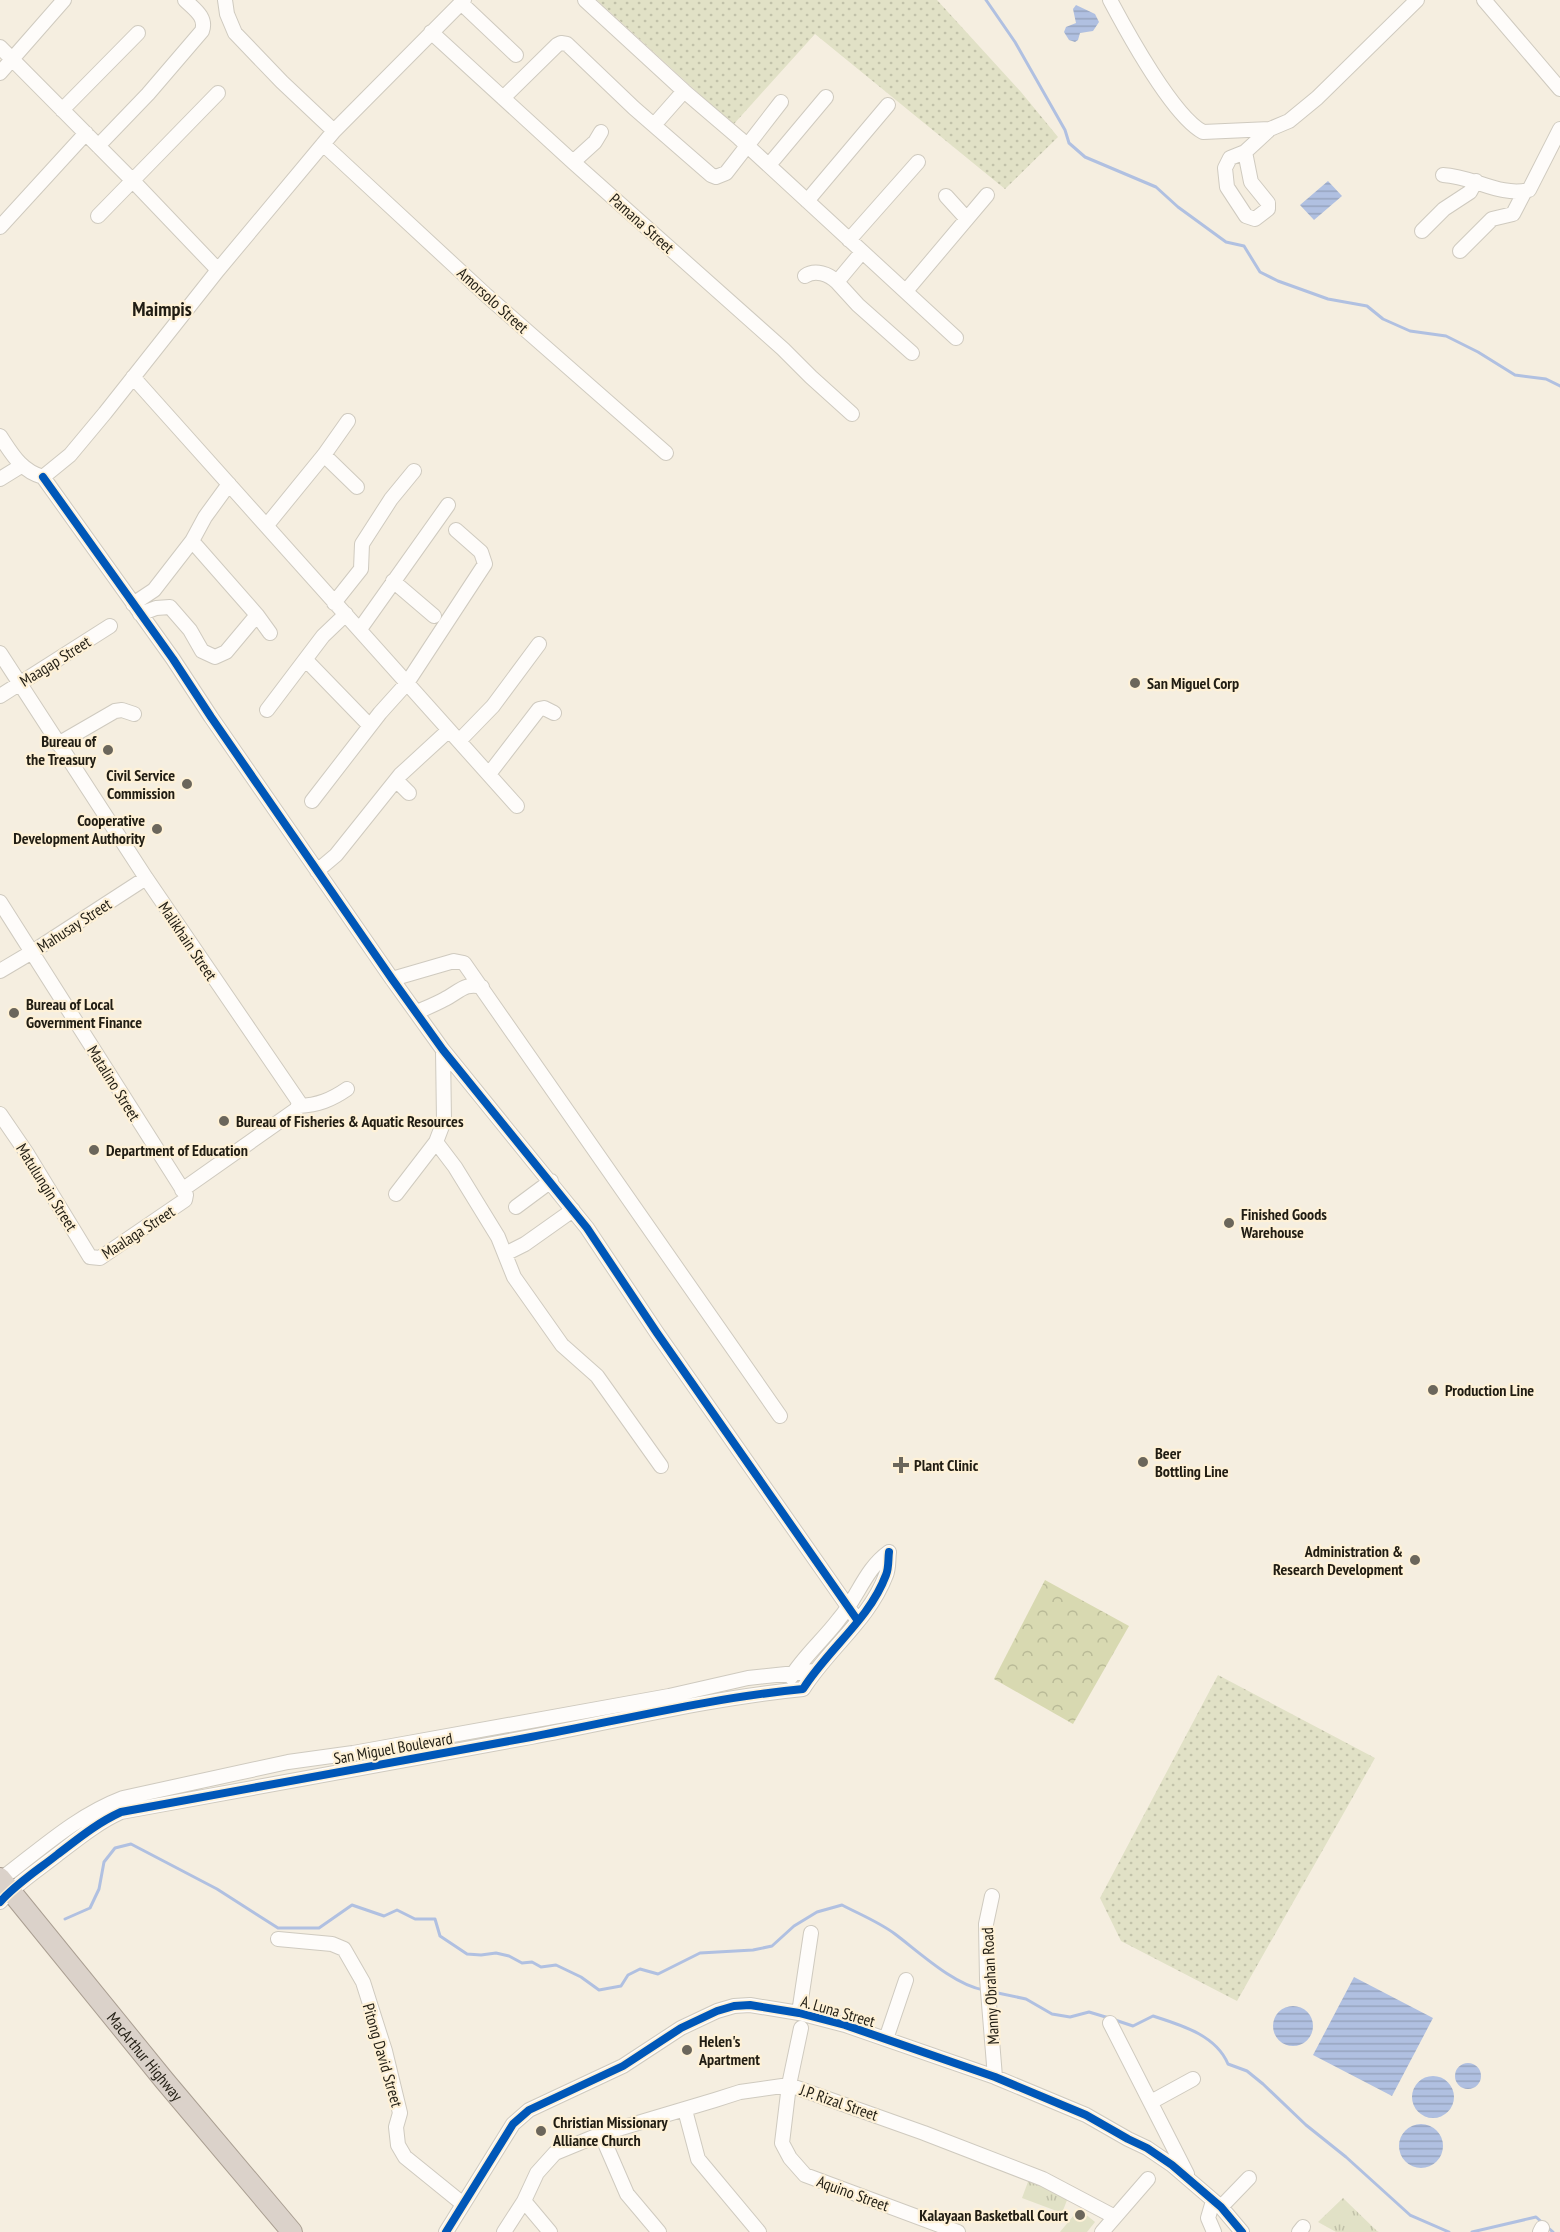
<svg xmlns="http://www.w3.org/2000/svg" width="1560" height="2232" font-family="'PT Sans Narrow',sans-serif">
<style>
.grass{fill:url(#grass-dots)}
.forest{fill:url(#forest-crowns)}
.park{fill:url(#park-tufts)}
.garden{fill:#e1e1c6}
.water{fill:url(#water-rules)}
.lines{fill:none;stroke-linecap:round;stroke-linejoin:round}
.stream{stroke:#b0c0e1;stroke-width:3}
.minor-casing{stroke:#cfcabf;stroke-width:16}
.highway-casing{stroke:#aa9f92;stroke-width:22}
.minor{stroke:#fefcfa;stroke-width:14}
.highway{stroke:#dbd2ca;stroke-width:20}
.cycleway-casing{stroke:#fef1d7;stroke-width:11}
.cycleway{stroke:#0057b8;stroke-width:8}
.poi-dot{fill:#6b665b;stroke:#fef1d7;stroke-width:2}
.labels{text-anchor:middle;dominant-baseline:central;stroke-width:4.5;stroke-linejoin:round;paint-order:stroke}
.street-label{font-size:16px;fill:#211d13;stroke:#fef1d7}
.poi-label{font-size:16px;font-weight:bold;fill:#211d13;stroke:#fef1d7;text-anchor:start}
.quarter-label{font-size:20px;font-weight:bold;fill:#211d13;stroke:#fef1d7}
</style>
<defs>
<pattern id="grass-dots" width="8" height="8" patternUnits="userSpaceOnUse" patternTransform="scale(1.5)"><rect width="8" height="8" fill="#e1e1c6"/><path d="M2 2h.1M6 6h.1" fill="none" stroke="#c1c1a9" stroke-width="1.8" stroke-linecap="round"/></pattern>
<pattern id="forest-crowns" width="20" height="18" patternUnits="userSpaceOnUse" patternTransform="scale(1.5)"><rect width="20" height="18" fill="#d8d9b1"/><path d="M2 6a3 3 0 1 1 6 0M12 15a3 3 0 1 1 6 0" fill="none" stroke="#b9ba97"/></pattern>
<pattern id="park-tufts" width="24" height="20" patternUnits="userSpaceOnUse" patternTransform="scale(1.5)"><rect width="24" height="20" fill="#e1e1c6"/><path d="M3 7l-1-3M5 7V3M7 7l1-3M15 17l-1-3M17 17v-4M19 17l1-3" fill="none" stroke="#c1c1a9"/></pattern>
<pattern id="water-rules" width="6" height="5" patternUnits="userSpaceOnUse" patternTransform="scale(1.5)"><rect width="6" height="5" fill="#b0c0e1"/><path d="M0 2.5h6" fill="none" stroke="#97a5c0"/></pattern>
</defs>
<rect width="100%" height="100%" fill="#f5eee0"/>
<path class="grass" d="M597 0H937L1021 92 1058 137 1005 189 815 34 733 125Z
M1218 1675 1375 1758 1237 2001 1121 1941 1100 1898Z"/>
<path class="forest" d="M1045 1580 1129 1626 1073 1724 994 1679Z"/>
<path class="park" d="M1029 2179 1069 2195 1062 2213 1022 2198Z
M1343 2198 1377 2231 1379 2232H1336L1318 2222Z"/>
<path class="garden" d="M1079 2209 1095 2222 1087 2232H1060Z"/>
<path class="water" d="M1076 5 1095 14 1099 22 1093 31 1080 33 1078 40 1075 42 1069 40 1064 32 1066 27 1076 23 1073 9Z
M1328 181 1342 196 1314 220 1300 205Z
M1354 1977 1433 2018 1392 2096 1313 2055Z
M1273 2026a20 20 0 1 1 40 0a20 20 0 1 1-40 0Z
M1455 2076a13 13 0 1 1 26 0a13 13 0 1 1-26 0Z
M1412 2097a21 21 0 1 1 42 0a21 21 0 1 1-42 0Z
M1399 2146a22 22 0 1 1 44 0a22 22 0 1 1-44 0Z"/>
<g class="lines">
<path class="stream" d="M986 0 1015 42 1065 130 1069 143 1085 157 1156 187 1178 207 1226 242 1244 246 1260 272 1278 281 1328 299 1367 306 1383 319 1410 331 1446 336 1478 352 1515 375 1546 379 1560 386
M65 1919 90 1908 99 1889 104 1862 115 1848 131 1844 217 1889 278 1928H319L352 1905 384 1916 397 1910 415 1919H435L440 1936 467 1954 481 1955 496 1953 509 1956 522 1963 532 1962 541 1967 556 1965 581 1977 599 1990 621 1986 628 1975 640 1969 658 1974 700 1953 753 1950 772 1946 794 1926 817 1912 842 1905C859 1914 879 1922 895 1934 919 1952 954 1985 984 1990
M993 1992 1026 1999 1052 2014 1070 2017 1089 2012 1109 2018
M1115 2020 1133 2026 1153 2016C1181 2025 1216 2035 1228 2064L1247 2071 1263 2084 1306 2125 1346 2157 1410 2215 1449 2232
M1472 2232 1536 2217 1553 2232"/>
<defs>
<path id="minor" d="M225 0 227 14 235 33 282 82 334 131
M585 0 684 91 739 138 956 338
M1110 0C1127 32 1173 116 1203 132L1270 129 1289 121 1317 98 1417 0
M1484 0 1560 89
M461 3 516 55
M431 32 573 162 783 349 811 377 852 414
M0 47 133 181 218 270
M0 73 64 0
M503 98 557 45 561 43 567 44 634 108 711 175 716 177 726 173 781 102
M62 110 138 33
M654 125 684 91
M323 144 486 295 666 453
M98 146 148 94 202 31C207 17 194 9 185 0
M1245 152 1251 182 1268 203V209L1255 219 1246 216 1227 187 1225 168 1230 158 1245 152 1270 129
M573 162 595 142 601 132
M769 165 826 97
M1443 175C1473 176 1499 197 1529 190L1560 129
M946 196 966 218
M807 201 888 105
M98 216 218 93
M0 227 86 133
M1422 231 1444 209 1470 192 1476 181
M849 240 918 162
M1460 251 1492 219 1513 214 1525 191
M805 276C815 269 829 274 837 282L862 252
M837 282 858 305 912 353
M906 291 987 195
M133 377 517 806
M0 436C12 454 21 471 43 477
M324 455 357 487
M43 477 173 659 211 717 392 979 443 1050 587 1228 657 1333 858 1621
M43 477 70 455 105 413 218 270 334 131 464 0
M0 479 21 466
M229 484 205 517 192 541 257 615 270 633
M267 525 324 455 348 421
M393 581 434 616
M334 603 361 569 362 544 391 499 414 471
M133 604 154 590 192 541
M140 614 156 608 170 607 190 630 202 651 215 657 226 652 257 615
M360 629 448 505
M0 653 146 878 299 1102 297 1109 182 1190
M306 660 370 726
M0 696 110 626
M267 710 323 636 346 614
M459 741 493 706 539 644
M58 744 115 711 122 710 134 714
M489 774 539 709 544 708 554 713
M396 780 409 793
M312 801 380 713 407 683 485 564 481 552 456 530
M317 871 336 855 400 775 449 730
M0 902 186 1195 185 1200 100 1258 90 1257 26 1152 0 1114
M0 971 32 952 146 878
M392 979 454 961 464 963 780 1416
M417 1012C426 1008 436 1004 445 999 459 992 465 982 482 987
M443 1050 444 1121 436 1142 455 1167 498 1237 514 1277 562 1345 597 1376 661 1466
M299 1106C318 1105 331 1100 347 1089
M396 1194 436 1142
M516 1207 551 1181
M505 1254 525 1244 573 1210
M791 1677C804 1656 824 1639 839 1619 858 1597 865 1569 889 1552
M1 1879C41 1849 76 1816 123 1798L288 1762 353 1753 669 1696 748 1678 814 1671
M992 1896 986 1924 987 1979 995 2077
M0 1902C17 1883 38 1870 58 1854 79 1838 97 1823 121 1812 258 1786 395 1763 531 1737 622 1720 711 1698 803 1689 828 1649 869 1620 886 1575 889 1568 888 1559 889 1552
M278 1939 332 1944 344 1949 363 1982 385 2051 400 2113 396 2127 398 2145 405 2157 463 2204
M799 2013 811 1933
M1110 2023 1187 2174
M801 2028 789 2085 782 2143 790 2158 805 2175 958 2232
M886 2039 906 1980
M1151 2102 1193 2079
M685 2110 698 2159 759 2232
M601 2134 627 2194 659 2232
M524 2201 550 2232
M1213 2201 1208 2218 1214 2232
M1221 2207 1249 2178
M446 2232 513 2124 529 2110 623 2066 681 2028 717 2011 734 2006 750 2005 799 2013 845 2025 995 2077 1086 2115 1128 2139 1147 2148 1172 2165 1221 2207 1242 2232
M504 2232 524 2201 537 2173 555 2153 601 2134 715 2100 740 2092 789 2085 924 2133 1043 2179 1115 2217
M1102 2232 1148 2179
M1299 2232 1303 2227
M1540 2232 1542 2228"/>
<g id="highway">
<path id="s1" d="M0 1878 164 2080 292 2232"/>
</g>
</defs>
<use href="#minor" class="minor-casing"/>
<use href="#highway" class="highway-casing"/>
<use href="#minor" class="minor"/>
<use href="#highway" class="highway"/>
<defs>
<path id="cycleway" d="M43 477 173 659 211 717 392 979 443 1050 587 1228 657 1333 858 1621
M0 1902C17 1883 38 1870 58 1854 79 1838 97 1823 121 1812 258 1786 395 1763 531 1737 622 1720 711 1698 803 1689 828 1649 869 1620 886 1575 889 1568 888 1559 889 1552
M446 2232 513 2124 529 2110 623 2066 681 2028 717 2011 734 2006 750 2005 799 2013 845 2025 995 2077 1086 2115 1128 2139 1147 2148 1172 2165 1221 2207 1242 2232"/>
</defs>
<use href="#cycleway" class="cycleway-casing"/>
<use href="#cycleway" class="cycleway"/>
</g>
<g class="poi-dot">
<circle cx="1135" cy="683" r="6"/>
<circle cx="108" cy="750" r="6"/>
<circle cx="187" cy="784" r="6"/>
<circle cx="157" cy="829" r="6"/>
<circle cx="14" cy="1013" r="6"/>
<circle cx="224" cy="1121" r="6"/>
<circle cx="94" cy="1150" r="6"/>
<circle cx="1229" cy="1223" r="6"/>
<circle cx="1433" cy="1390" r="6"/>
<circle cx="1143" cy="1462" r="6"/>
<path d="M898 1456h6v6h6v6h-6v6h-6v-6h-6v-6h6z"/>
<circle cx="1415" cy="1560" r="6"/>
<circle cx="687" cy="2050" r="6"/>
<circle cx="541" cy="2131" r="6"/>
<circle cx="1080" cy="2215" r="6"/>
</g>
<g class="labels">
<g class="street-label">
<text transform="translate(642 223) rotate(42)">Pamana Street</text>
<text transform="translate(493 300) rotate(42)">Amorsolo Street</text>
<text transform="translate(55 661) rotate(-32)">Maagap Street</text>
<text transform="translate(74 925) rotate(-33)">Mahusay Street</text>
<text transform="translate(188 941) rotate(56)">Malikhain Street</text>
<text transform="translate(114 1083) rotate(58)">Matalino Street</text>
<text transform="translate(47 1187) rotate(58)">Matulungin Street</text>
<text transform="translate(138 1232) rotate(-33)">Maalaga Street</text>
<text transform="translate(393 1748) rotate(-10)">San Miguel Boulevard</text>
<text transform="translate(990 1986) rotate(-93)">Manny Obrahan Road</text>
<text transform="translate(838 2011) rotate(16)">A. Luna Street</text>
<text transform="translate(383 2055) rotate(74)">Pitong David Street</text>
<text stroke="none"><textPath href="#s1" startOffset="230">MacArthur Highway</textPath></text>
<text transform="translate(839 2102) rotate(19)">J.P. Rizal Street</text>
<text transform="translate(853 2193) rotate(20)">Aquino Street</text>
</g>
<g class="poi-label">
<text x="1147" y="683">San Miguel Corp</text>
<text x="96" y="741" text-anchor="end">Bureau of<tspan x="96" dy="18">the Treasury</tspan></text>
<text x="175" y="775" text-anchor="end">Civil Service<tspan x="175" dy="18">Commission</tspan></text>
<text x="145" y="820" text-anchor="end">Cooperative<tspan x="145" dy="18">Development Authority</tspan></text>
<text x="26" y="1004">Bureau of Local<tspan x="26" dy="18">Government Finance</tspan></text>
<text x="236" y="1121">Bureau of Fisheries &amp; Aquatic Resources</text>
<text x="106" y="1150">Department of Education</text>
<text x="1241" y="1214">Finished Goods<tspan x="1241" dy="18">Warehouse</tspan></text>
<text x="1445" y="1390">Production Line</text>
<text x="1155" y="1453">Beer<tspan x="1155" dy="18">Bottling Line</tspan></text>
<text x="914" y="1465">Plant Clinic</text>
<text x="1403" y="1551" text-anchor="end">Administration &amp;<tspan x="1403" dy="18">Research Development</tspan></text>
<text x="699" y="2041">Helen's<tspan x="699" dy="18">Apartment</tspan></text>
<text x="553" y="2122">Christian Missionary<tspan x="553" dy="18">Alliance Church</tspan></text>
<text x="1068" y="2215" text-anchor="end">Kalayaan Basketball Court</text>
</g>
<g class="quarter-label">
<text x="162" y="309">Maimpis</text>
</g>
</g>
</svg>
